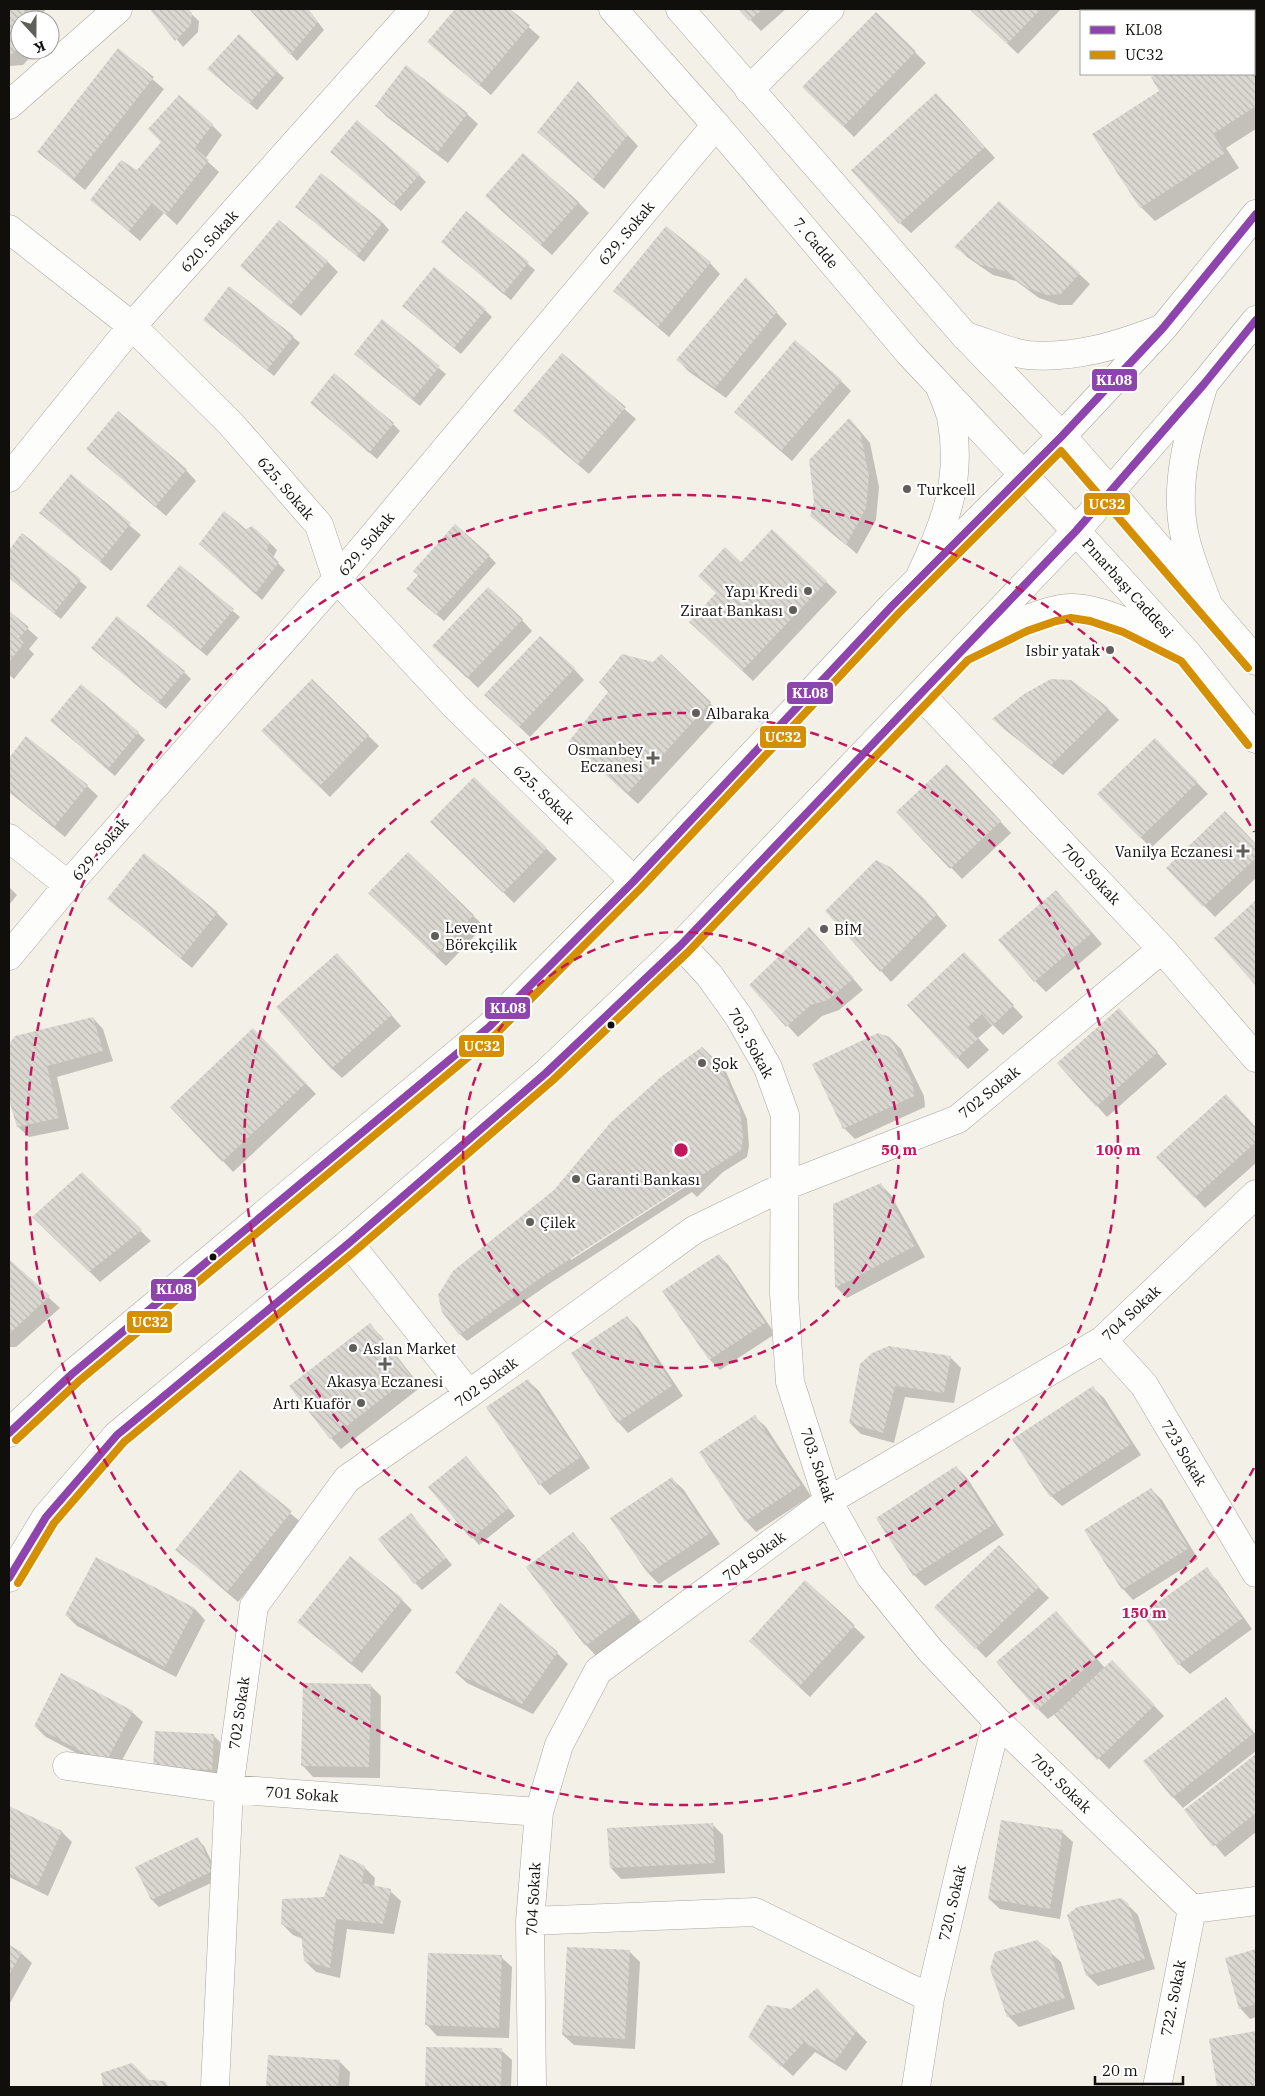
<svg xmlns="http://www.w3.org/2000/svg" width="1265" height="2096" font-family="'IBM Plex Serif',serif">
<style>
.shadow{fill:#0003;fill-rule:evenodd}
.building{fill:url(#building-back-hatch)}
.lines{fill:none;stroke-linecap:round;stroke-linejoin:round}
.minor-casing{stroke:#a9a6a0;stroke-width:29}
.major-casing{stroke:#a9a6a0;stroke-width:29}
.minor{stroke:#fdfdfc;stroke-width:28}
.major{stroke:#fdfdfc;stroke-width:28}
.bus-1-casing{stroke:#fff;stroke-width:11}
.bus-2-casing{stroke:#fff;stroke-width:11}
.bus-1{stroke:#8e44ad;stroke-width:8}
.bus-2{stroke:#d48f02;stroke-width:8}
.ring{fill:none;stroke:#c2185b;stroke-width:2.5;stroke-dasharray:9 6}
.poi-dot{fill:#605e58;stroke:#fff;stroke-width:2}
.bus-dot{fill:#110f0b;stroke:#fff;stroke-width:2}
.labels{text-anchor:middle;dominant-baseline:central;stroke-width:4.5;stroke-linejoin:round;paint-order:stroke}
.street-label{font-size:15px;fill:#110f0b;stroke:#fff}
.poi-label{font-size:15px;fill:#110f0b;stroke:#fff;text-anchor:start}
.centre{fill:#c2185b;stroke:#fff;stroke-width:2.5}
.ring-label{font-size:15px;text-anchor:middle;font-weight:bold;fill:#c2185b;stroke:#fff;stroke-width:4.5;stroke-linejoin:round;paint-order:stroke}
.line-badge{stroke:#fff;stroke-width:2}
.badge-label{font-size:14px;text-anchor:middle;font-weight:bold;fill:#fff}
</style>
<defs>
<pattern id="building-back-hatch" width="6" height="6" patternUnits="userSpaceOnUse" patternTransform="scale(1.25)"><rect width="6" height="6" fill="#dad8d1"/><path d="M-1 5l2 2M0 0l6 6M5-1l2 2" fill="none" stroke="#bab8b2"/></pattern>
</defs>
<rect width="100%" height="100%" fill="#f3f0e8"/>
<path class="shadow" d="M9 9H46L37 20H20V50H37L23 65 9 66Z
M153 9H190L188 11 199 21 198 32 183 47 153 10Z
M250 9H308L324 30 297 61Z
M456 9H508L540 37 491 95 428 42Z
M740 9H786L761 31Z
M971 9H1061L1018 54Z
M1221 9H1256V35L1254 33V11H1224Z
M876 14 926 63 854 137 804 87Z
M239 36 284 78 257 110 216 75Z
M1254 45 1256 49V129L1226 148 1239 168 1155 221 1141 207 1161 91 1152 78 1158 74H1254Z
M118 50 164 89 85 190 39 152Z
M589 94 638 146 604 189 549 142Z
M947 105 995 158 911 233 900 223Z
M376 106 467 114 478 124 448 163 387 117Z
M212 125 222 135 205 159 219 172 177 225 164 213 140 241 92 200Z
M339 159 419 175 426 182 401 211Z
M578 202 589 213 552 255 497 207Z
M296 207 383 223 389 230 364 262Z
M467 213 535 270 511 300 450 249Z
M956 247 1079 274 1090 284 1072 305H1059L1039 298 1016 281 993 275 967 257Z
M327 261 338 272 301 316 253 276Z
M710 263 720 274 669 337 615 291Z
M756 290 787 324 726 398 688 371 678 360Z
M485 310 492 317 461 354 411 313Z
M204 320 293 337 300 343 274 376Z
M382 321 446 374 420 406 363 361Z
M562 355 636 419 589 474 526 421Z
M841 381 851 391 792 461 735 412Z
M311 403 393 424 400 431 377 459Z
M850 419 870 443 879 487 876 520 857 554 812 515 816 501Z
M88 449 186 470 196 481 166 516Z
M71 476 141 535 111 571 41 513Z
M246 531 270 543 277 550 273 558 285 570 262 600 208 551Z
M772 531 837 592 753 681 701 632 717 593Z
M23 535 87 587 61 619 9 578V552Z
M489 556 496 563 444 621 414 595Z
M180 567 240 617 207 656 155 613Z
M9 612 38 638 29 649 34 654 14 679 9 675Z
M522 620 532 631 478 688 445 656Z
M100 655 184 672 191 679 166 709Z
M661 655 721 714 638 804 581 752Z
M574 669 584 680 530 737 496 705Z
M312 681 379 746 330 797 263 731Z
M1071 682 1108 709 1119 720 1063 775 1004 729 994 719Z
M58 727 138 733 145 740 115 776Z
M27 738 87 786 98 796 65 837 9 792V760Z
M1155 739 1208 794 1151 848 1098 794Z
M958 776 1011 833 962 879 898 812Z
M474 778 557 859 514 903 432 822Z
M1236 824 1256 845V878L1215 917 1167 868Z
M408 854 484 926 446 966 381 904Z
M9 887 17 895 9 905Z
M923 898 947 926 891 982 881 971Z
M109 899 217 913 228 924 192 968Z
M1256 902V984L1215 938Z
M1067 903 1102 944 1046 992 1035 981Z
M820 940 863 990 839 1010 822 1016 798 1037 751 985Z
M975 964 1023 1017 1003 1035 993 1025 978 1038 989 1050 968 1069 908 1006Z
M348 965 401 1026 342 1078 331 1068Z
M93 1018 103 1029 113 1061 57 1077 69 1129 29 1137 18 1127 9 1096V1046L15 1037Z
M1129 1020 1167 1064 1107 1117 1097 1106Z
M890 1038 901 1049 924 1096 925 1107 855 1139 844 1128Z
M264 1040 316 1094 233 1172 223 1161Z
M718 1064 726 1072 747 1119 749 1146 747 1157 723 1172 697 1197 692 1192 549 1284 467 1341 460 1334 555 1190ZM683 1185 685 1187 571 1260 570 1258Z
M1237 1107 1256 1128V1163L1205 1208 1158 1157Z
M82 1174 151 1241 100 1282 34 1217Z
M880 1184 891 1195 925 1257 847 1298 837 1288 835 1205Z
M719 1255 729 1266 775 1334 720 1370 710 1360Z
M9 1261 60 1308 16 1347H9Z
M627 1317 638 1328 683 1396 628 1433 618 1422Z
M370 1325 381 1336 421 1387 341 1449 331 1438Z
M950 1357 961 1368 954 1403 905 1397 894 1443 861 1434 850 1423 861 1365Z
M528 1381 539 1391 590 1468 550 1495 540 1484Z
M1093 1388 1104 1398 1141 1455 1062 1506 1051 1496Z
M755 1417 766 1427 811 1496 756 1532 746 1521Z
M473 1465 515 1516 479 1545 430 1487Z
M956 1467 967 1478 1004 1535 925 1586 914 1575 877 1519Z
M240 1472 302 1523 238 1602 177 1550Z
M672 1479 683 1489 720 1544 659 1584 649 1574Z
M1151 1489 1162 1500 1198 1559 1133 1600 1123 1589Z
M411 1514 452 1565 422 1590 415 1583Z
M573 1534 584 1545 642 1623 596 1656 586 1645Z
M999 1547 1049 1598 986 1658 936 1607Z
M96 1558 195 1609 205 1620 176 1677 77 1626 66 1615Z
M1206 1569 1217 1580 1252 1629 1190 1674 1179 1664Z
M805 1581 865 1637 810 1697 761 1652Z
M402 1600 412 1610 362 1673 310 1632Z
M1056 1612 1105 1668 1112 1662 1164 1716 1109 1769 1055 1714 1048 1719 1038 1709Z
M557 1653 568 1664 533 1714 467 1683 456 1673Z
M370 1685 381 1696 380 1778 313 1777 303 1766Z
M1226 1698 1256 1735V1751L1183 1808 1173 1797Z
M132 1712 143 1722 115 1773 46 1737 35 1726Z
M213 1735 220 1742 219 1777 161 1774Z
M1256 1755V1832L1225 1857 1186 1810Z
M9 1807 62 1832 72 1842 48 1896 9 1877Z
M712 1824 723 1835 725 1873 621 1879 611 1868Z
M1062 1832 1073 1842 1060 1919 1000 1909 989 1899Z
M197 1839 204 1846 220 1879 159 1907 152 1900 137 1868Z
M364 1867 375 1878 374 1887 390 1891 401 1901 394 1934 347 1929 340 1978 316 1972 305 1961 303 1939 293 1935 282 1924 325 1898Z
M1127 1904 1138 1915 1155 1969 1098 1986 1087 1975Z
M9 1946 21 1953 32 1963 9 2005Z
M1256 1950V2017L1250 2019 1240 2008 1226 1959Z
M629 1951 640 1962 635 2049 574 2045 563 2035Z
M1049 1951 1061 1962 1075 2009 1019 2027 1008 2016Z
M501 1957 512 1967 509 2038 437 2036 427 2025Z
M827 2001 867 2042 846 2071 815 2052 793 2076 760 2047 791 2010Z
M1256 2032V2087H1218L1210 2040Z
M427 2048 501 2050 512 2060 511 2087H426Z
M270 2056 339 2061 350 2072 349 2087H267Z
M102 2074 164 2082 169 2087H105Z"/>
<path class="building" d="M9 9H27L24 12 25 20H20V46L12 54 9 55Z
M152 9H188L192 13 191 25 175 41 151 11Z
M249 9H308L318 22 290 55Z
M455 9H510L530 25 479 86 427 42Z
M738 9H763L749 21Z
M969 9H1041L1007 44Z
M1223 9H1256V34L1254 32V11H1226Z
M876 12 916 51 843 127 802 87Z
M239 34 278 71 249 104 207 69Z
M118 48 154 77 73 180 37 152Z
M1254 51 1256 55V106L1213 134 1225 153 1140 208 1092 134 1159 91 1151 77 1156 74H1254Z
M406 65 468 113 437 153 375 106Z
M578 81 628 135 593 179 537 132Z
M936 93 985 147 899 224 851 170Z
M179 95 213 124 195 148 209 160 166 215 152 203 129 231 90 200 121 160 137 170 161 142 148 129Z
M357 120 420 174 393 205 330 152Z
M523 153 579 202 541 245 485 196Z
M321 173 383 222 357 256 295 207Z
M999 201 1080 273 1061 294 1047 295 1027 288 1004 271 981 265 954 247Z
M466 211 529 262 503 294 441 242Z
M279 220 328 261 289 307 240 266Z
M666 226 711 262 658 327 613 291Z
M434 267 486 309 454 348 402 306Z
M746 277 777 312 715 388 676 360Z
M229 286 294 336 267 370 203 320Z
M382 319 440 366 412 400 354 354Z
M795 340 842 380 781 451 734 412Z
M562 353 626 407 578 464 513 411Z
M334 373 394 423 369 453 310 403Z
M118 411 187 469 155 507 86 449Z
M849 418 860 431 869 476 866 508 846 545 810 516 814 501 809 460Z
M71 474 131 523 100 562 39 513Z
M224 511 246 529 252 526 270 542 267 550 279 562 255 594 199 544Z
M455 524 490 555 436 615 406 589 418 575 413 571Z
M772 529 827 581 742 671 689 622 716 593 698 576 725 547 741 562Z
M22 533 81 579 54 613 9 578V550Z
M180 565 234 609 200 650 146 606Z
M488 587 523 619 467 678 432 646Z
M9 611 29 627 19 638 24 643 9 662Z
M117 616 185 671 158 703 91 648Z
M540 636 575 668 519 727 484 695Z
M622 654 653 662 661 654 711 702 627 794 569 741 608 692 599 682Z
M312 679 369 735 319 787 261 731Z
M1051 679 1071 680 1109 708 1051 765 992 719 1024 694Z
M81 684 139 732 108 769 50 721Z
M26 736 88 785 54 827 9 791V758Z
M1155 738 1198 782 1140 838 1097 794Z
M947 764 1001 821 950 869 896 812Z
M474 777 547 848 503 893 430 822Z
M1225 811 1256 844V858L1203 907 1166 868Z
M408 852 474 915 435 956 368 893Z
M144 853 218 912 181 958 107 899Z
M876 860 890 867 924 898 937 914 880 972 825 911Z
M1056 890 1092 933 1034 982 998 940Z
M1256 900V986L1214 938Z
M809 927 854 978 828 1000 811 1005 786 1027 749 985Z
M964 952 1014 1005 992 1026 982 1014 968 1027 979 1038 956 1059 907 1005Z
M337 953 392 1015 331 1069 276 1007Z
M1119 1008 1158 1052 1096 1107 1057 1063Z
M93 1017 103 1051 47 1066 59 1118 17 1127 9 1100V1044L15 1036Z
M253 1028 306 1083 222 1162 170 1107Z
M878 1033 890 1037 913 1084 914 1096 843 1129 812 1064Z
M702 1047 719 1063 740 1111 743 1138 741 1150 542 1277 459 1335 442 1312 438 1295 453 1271 554 1190 610 1123 662 1076Z
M1226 1094 1256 1128V1142L1194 1198 1156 1157Z
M82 1172 142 1230 89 1272 32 1217Z
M881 1183 915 1246 835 1288 833 1204Z
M719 1254 765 1323 709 1360 662 1291Z
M9 1259 50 1296 9 1334Z
M627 1316 673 1385 617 1423 571 1353Z
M370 1323 411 1376 330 1439 289 1386Z
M889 1346 951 1356 944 1393 895 1386 883 1433 849 1423 860 1364 872 1353Z
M528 1379 581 1457 539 1485 486 1407Z
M1093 1386 1131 1444 1050 1497 1012 1439Z
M755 1415 801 1485 745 1522 699 1452Z
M466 1456 509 1508 471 1539 428 1487Z
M956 1466 994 1524 913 1576 876 1518Z
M240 1470 292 1511 227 1592 175 1550Z
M672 1477 710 1533 648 1574 610 1518Z
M1151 1488 1189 1548 1122 1590 1084 1530Z
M411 1513 446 1558 414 1584 378 1539Z
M573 1532 632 1612 585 1646 526 1567Z
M999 1545 1039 1587 975 1649 934 1607Z
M350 1556 403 1599 350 1664 297 1622Z
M96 1557 195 1608 165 1667 65 1615Z
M1207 1567 1243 1618 1178 1665 1142 1614Z
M805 1580 855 1625 799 1687 749 1641Z
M500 1603 558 1652 522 1704 455 1673Z
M1056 1611 1097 1658 1037 1710 996 1662Z
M1112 1660 1155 1705 1097 1760 1054 1715Z
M61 1673 133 1711 105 1764 34 1726Z
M303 1683 371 1684 369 1767 301 1766Z
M1226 1697 1254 1733 1172 1798 1143 1761Z
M155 1731 214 1734 212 1770 153 1767Z
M1256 1754V1813L1213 1847 1184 1810Z
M9 1806 62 1831 37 1886 9 1873Z
M1001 1820 1063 1830 1050 1909 988 1899Z
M713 1823 715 1863 610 1868 607 1828Z
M198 1837 213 1871 151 1900 135 1867Z
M340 1854 365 1866 362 1883 391 1889 383 1924 336 1919 330 1968 304 1961 301 1933 281 1924 282 1899 324 1897Z
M1121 1898 1128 1903 1145 1959 1086 1976 1067 1915 1077 1907Z
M1037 1940 1050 1950 1065 1998 1007 2017 990 1969 995 1952Z
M9 1945 22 1952 9 1975Z
M567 1947 630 1950 625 2039 562 2035Z
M1256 1949V2004L1239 2009 1225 1958Z
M428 1953 502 1955 499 2028 425 2025Z
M817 1988 857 2031 835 2061 804 2042 781 2067 748 2037 767 2005 791 2009Z
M1256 2031V2087H1217L1209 2039Z
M426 2047 502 2048 501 2087H425Z
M268 2055 340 2060 338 2087H266Z
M132 2063 149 2080 165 2081 168 2087H103L101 2073Z"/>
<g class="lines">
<defs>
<path id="minor" d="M749 90 830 9
M9 105 118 9
M9 229 132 326 231 424 319 525 337 579 455 706 634 881
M965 336C983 341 1010 353 1028 355 1075 359 1119 345 1163 328
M1204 384C1190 430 1175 478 1183 527 1187 553 1199 579 1208 604
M9 478 132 326 415 9
M1111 492 1256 661
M1076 531 1187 653 1256 739
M921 574C946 522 963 477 951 417 948 406 943 395 939 385
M965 650C992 636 1041 608 1071 608 1104 608 1143 630 1171 645
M921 695 1162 949 1256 1058
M9 838 68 885
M681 945 709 975 739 1017 768 1068 785 1115 784 1293 790 1382 828 1501 870 1576 930 1650 997 1721 1192 1909
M9 956 68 885 337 579 716 125
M349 1243 469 1394
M1103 1340 1144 1385 1256 1573
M67 1766 229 1789 539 1812
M1192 1909 1256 1901
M530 1921 755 1912 930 1998
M215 2087 229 1789 254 1606 347 1479 469 1394 694 1230 785 1186 958 1119 1162 949
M532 2087 530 1921 539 1812 559 1745 598 1671 828 1501 1103 1340 1256 1194
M916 2087 930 1998 963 1857 997 1721
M1157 2087 1192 1909"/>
<path id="major" d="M613 9 716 125 909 353 1076 531
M680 9 965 336 1062 436 1111 492
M9 1433 72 1374 489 1027 634 881 892 606 1062 436 1163 328 1256 214
M9 1578 46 1517 117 1435 349 1243 546 1073 681 945 1076 531 1204 384 1256 320"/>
</defs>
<use href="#minor" class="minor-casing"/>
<use href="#major" class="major-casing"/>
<use href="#minor" class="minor"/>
<use href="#major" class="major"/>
<defs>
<path id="bus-1" d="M9 1433 72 1374 489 1027 634 881 892 606 1062 436 1163 328 1256 214
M9 1578 46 1517 117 1435 349 1243 546 1073 681 945 1076 531 1204 384 1256 320"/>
<path id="bus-2" d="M16 1440 79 1381 496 1034 641 888 899 613 1061 451 1248 668
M18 1583 54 1523 124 1442 355 1251 553 1080 688 952 968 660 1027 631 1056 621 1071 618 1090 621 1123 632 1181 661 1248 745"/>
</defs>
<use href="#bus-1" class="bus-1-casing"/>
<use href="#bus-2" class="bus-2-casing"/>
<use href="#bus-1" class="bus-1"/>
<use href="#bus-2" class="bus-2"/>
</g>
<g class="ring">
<circle cx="681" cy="1150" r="218"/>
<circle cx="681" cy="1150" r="437"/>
<path d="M1254 1468A655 655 0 1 1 1254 832"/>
</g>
<g class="poi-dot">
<circle cx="907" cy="489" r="5"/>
<circle cx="808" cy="591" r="5"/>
<circle cx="793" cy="610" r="5"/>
<circle cx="1110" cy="650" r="5"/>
<circle cx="696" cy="713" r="5"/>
<path d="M650.5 750.5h5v5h5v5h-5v5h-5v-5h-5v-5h5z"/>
<path d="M1240.5 843.5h5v5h5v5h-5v5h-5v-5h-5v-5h5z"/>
<circle cx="824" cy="929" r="5"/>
<circle cx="435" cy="936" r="5"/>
<circle cx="702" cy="1063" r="5"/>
<circle cx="576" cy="1179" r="5"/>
<circle cx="530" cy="1222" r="5"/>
<circle cx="353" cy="1348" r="5"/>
<path d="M382.5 1356.5h5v5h5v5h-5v5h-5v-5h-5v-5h5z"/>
<circle cx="361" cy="1403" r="5"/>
</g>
<g class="bus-dot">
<circle cx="611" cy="1025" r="4.5"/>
<circle cx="213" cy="1257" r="4.5"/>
</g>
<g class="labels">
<g class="street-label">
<text transform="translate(626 233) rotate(-50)">629. Sokak</text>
<text transform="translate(209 241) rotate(-48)">620. Sokak</text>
<text transform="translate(816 243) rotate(50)">7. Cadde</text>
<text transform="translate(286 488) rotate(49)">625. Sokak</text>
<text transform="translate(366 544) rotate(-50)">629. Sokak</text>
<text transform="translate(1128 588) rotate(48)">Pınarbaşı Caddesi</text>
<text transform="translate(544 794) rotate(44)">625. Sokak</text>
<text transform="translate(100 849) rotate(-49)">629. Sokak</text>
<text transform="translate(1091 874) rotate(46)">700. Sokak</text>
<text transform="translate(751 1043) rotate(61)">703. Sokak</text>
<text transform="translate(989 1092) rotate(-39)">702 Sokak</text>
<text transform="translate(1131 1313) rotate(-43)">704 Sokak</text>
<text transform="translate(486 1382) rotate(-36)">702 Sokak</text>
<text transform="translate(1184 1453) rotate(59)">723 Sokak</text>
<text transform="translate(818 1465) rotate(71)">703. Sokak</text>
<text transform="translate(754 1556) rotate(-36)">704 Sokak</text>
<text transform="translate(239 1713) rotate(-82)">702 Sokak</text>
<text transform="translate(1061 1783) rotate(44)">703. Sokak</text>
<text transform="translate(302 1794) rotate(4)">701 Sokak</text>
<text transform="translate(533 1899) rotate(-87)">704 Sokak</text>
<text transform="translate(952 1903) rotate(-77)">720. Sokak</text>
<text transform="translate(1173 1998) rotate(-79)">722. Sokak</text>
</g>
<g class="poi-label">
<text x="917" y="489">Turkcell</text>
<text x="798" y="591" text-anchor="end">Yapı Kredi</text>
<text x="783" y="610" text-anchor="end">Ziraat Bankası</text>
<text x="1100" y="650" text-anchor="end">Isbir yatak</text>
<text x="706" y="713">Albaraka</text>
<text x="643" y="749" text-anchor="end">Osmanbey<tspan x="643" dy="17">Eczanesi</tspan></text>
<text x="1233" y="851" text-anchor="end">Vanilya Eczanesi</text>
<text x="445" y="927">Levent<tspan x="445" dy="17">Börekçilik</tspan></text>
<text x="834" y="929">BİM</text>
<text x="712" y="1063">Şok</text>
<text x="586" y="1179">Garanti Bankası</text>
<text x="540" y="1222">Çilek</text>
<text x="363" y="1348">Aslan Market</text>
<text x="385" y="1381" text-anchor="middle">Akasya Eczanesi</text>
<text x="351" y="1403" text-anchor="end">Artı Kuaför</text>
</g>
</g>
<circle cx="681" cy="1150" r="8" class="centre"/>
<g class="ring-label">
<text x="899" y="1155">50 m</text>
<text x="1118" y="1155">100 m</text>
<text x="1144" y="1618">150 m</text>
</g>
<g class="line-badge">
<rect x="1091" y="368" width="47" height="24" rx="5" fill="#8e44ad"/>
<rect x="1083" y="492" width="48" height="24" rx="5" fill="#d48f02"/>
<rect x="786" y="681" width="48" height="24" rx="5" fill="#8e44ad"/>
<rect x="759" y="725" width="48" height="24" rx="5" fill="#d48f02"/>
<rect x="484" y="996" width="47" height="24" rx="5" fill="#8e44ad"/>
<rect x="458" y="1034" width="47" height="24" rx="5" fill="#d48f02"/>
<rect x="150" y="1278" width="47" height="24" rx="5" fill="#8e44ad"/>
<rect x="126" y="1310" width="47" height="24" rx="5" fill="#d48f02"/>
</g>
<g class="badge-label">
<text x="1114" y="385">KL08</text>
<text x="1107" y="509">UC32</text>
<text x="810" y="698">KL08</text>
<text x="783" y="742">UC32</text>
<text x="508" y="1013">KL08</text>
<text x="482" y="1051">UC32</text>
<text x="174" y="1294">KL08</text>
<text x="150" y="1327">UC32</text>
</g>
<rect width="1265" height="2096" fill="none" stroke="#110f0b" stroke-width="20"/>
<rect x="1080" y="10" width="175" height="65" fill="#ffffff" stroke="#a09f9d"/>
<rect x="1090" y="26" width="25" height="8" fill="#8e44ad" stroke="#a09f9d"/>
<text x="1125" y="35" font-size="15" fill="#110f0b">KL08</text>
<rect x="1090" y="51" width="25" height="8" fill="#d48f02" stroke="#a09f9d"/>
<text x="1125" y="60" font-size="15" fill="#110f0b">UC32</text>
<g transform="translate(35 35) rotate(159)"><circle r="24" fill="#ffffff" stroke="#a09f9d"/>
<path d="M0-4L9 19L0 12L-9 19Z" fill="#605e58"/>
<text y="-8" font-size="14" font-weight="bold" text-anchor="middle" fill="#110f0b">K</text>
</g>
<path d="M1095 2076v8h88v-8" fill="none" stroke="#110f0b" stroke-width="2.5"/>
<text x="1102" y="2076" font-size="15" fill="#110f0b" stroke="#ffffff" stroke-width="4" paint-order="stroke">20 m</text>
</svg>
